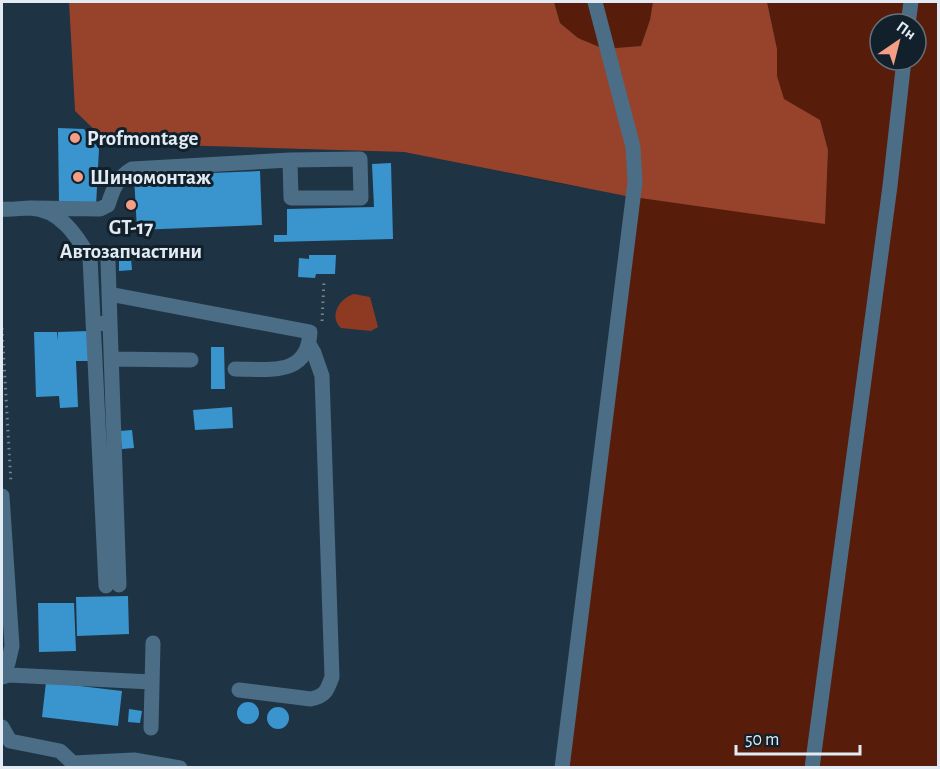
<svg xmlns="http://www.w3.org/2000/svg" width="940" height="769" font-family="'Alegreya Sans',sans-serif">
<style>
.built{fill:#1e3444;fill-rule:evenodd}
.green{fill:#581c0a;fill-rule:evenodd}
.forest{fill:#97422a}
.water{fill:#8e3a22}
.building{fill:#3a95ce}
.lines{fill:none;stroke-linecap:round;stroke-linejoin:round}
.path{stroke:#78858e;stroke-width:3;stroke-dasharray:1.5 4.5;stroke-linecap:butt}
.minor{stroke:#4b6d85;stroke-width:15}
.poi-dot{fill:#f49e86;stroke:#11202b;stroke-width:2}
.labels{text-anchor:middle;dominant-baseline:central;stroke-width:6;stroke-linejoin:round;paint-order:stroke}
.poi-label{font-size:21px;font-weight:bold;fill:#e2ebf3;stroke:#11202b;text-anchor:start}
</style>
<rect width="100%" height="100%" fill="#1a2a35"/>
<path class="built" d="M2 2H69L75 111 108 143 404 152 578 187 591 2H938V767H2ZM880 24H916V60H880Z"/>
<path class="green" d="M554 2H653L650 20 641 46 604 49 578 38 560 23Z
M767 2H938V767L557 768 626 196 825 223 828 149 820 120 784 100 777 76V49ZM880 24H916V60H880Z"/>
<path class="forest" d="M69 2H554L560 23 578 38 604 49 641 46 650 20 653 2H767L777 49V76L784 99 820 120 828 150 825 224 626 196 404 152 108 143 75 111Z"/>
<path class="water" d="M354 294 370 297 378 327 371 331 341 328C328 316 340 298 354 294Z"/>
<path class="building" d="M58 128 84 129 99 149 96 206 59 204Z
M391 163 393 239 274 242V235H287V209L374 207 372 164Z
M260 171 262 225 137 230 134 176Z
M309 255H336L335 274H316L315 278 298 277 299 258 309 259Z
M131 258 132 270 119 271V259Z
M89 331V361H76L78 407 60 408 59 396 36 397 34 332H57L58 341V332Z
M211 347H224L225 389H211Z
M232 407 233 428 195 430 193 410Z
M132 430 134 448 122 449 120 431Z
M128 596 129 634 77 636 76 597Z
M38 603H74L76 651 39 652Z
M46 682 122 691 118 726 42 717Z
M237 713a11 11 0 1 1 22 0a11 11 0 1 1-22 0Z
M267 718a11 11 0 1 1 22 0a11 11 0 1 1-22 0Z
M129 709 142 711 140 723 128 722Z"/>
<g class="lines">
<path class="path" d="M322 321 324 281
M2 328 11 483"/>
<path class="minor" d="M908 24 911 2
M32 208 100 209 108 205C113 189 117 178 132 169L290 160 291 198H361L360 159 290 160
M2 209C11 210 21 208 30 208 60 209 77 236 90 258L106 586
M108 261 110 323
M109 294 310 332C308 377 269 369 235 369
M93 324 110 323 119 585
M112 359 191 360
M2 496 12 646 8 663 2 675
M2 677 9 675 152 682
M239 690 311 699C326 696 327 690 332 677L322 376 314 353 310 346
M2 727 10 741 60 751 78 768
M151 728 153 643
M73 763 134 760 180 768
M562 768 635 182 633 147 595 2
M812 768 890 186 904 60"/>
</g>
<g class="poi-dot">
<circle cx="75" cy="138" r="6"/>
<circle cx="78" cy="177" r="6"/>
<circle cx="131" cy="205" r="6"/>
</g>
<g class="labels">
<g class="poi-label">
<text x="87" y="138">Profmontage</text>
<text x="90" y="177">Шиномонтаж</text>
<text x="131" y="227" text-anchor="middle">GT-17<tspan x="131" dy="24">Автозапчастини</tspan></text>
</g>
</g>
<rect width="940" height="769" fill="none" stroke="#e2ebf3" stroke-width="6"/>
<g transform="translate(898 42) rotate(35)"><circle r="28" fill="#11202b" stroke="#65717b" stroke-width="1.5"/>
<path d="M0-4.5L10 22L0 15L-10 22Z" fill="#f49e86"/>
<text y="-9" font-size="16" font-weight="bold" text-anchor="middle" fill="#e2ebf3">Пн</text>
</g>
<path d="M736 745v9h124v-9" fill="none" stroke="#e2ebf3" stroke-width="3"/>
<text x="745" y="745" font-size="18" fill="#e2ebf3" stroke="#11202b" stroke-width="4.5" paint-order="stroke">50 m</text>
</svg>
